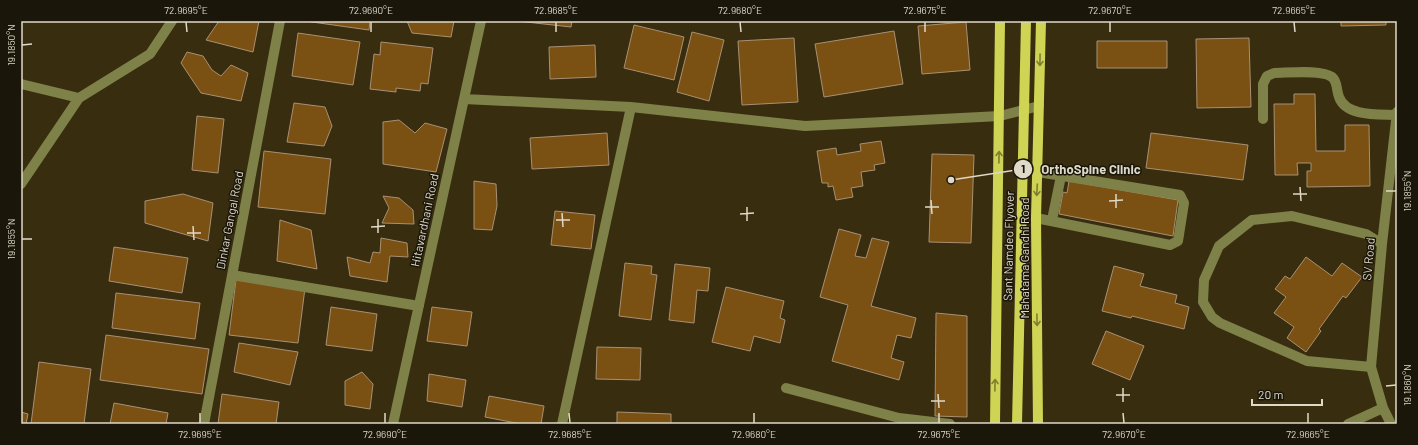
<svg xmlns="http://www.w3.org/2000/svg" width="1418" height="445" font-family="Barlow,sans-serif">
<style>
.building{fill:#7b5013;stroke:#a89074}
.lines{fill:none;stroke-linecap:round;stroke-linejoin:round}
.minor{stroke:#7e8249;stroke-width:10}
.major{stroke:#cfd455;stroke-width:10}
.oneway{stroke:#7e7e33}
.ticks{fill:none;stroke:#dfd9c8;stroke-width:1.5}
.labels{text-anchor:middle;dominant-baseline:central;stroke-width:3;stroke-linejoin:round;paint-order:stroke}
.street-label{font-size:12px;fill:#dfd9c8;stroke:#1b160a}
.leader{fill:none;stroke:#dfd9c8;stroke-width:1.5}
.callout-dot{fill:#dfd9c8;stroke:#1b160a;stroke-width:1.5}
.mark-label{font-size:12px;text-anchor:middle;font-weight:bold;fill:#111}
.callout-label{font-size:13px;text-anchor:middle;font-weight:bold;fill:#dfd9c8;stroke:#1b160a;stroke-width:3;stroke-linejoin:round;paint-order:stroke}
.neatline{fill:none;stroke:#dfd9c8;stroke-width:1.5}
.ticks-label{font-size:10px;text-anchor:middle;fill:#dfd9c8}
</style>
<rect width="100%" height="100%" fill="#382e0f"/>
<path class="building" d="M219 21H259L253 52 206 40Z
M305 21H370L369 30Z
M407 21H454L451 37 412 33Z
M517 21H572L571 27Z
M1341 21H1386V25L1341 26Z
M966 22 970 70 922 74 918 26Z
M634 25 684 37 674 80 624 68Z
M894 31 903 84 824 97 815 44Z
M692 32 724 40 709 101 677 92Z
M298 33 360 42 353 85 292 76Z
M794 38 798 102 742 105 738 41Z
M1249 38 1251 107 1197 108 1196 39Z
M1097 41H1167V68H1097Z
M381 42 433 48 428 84 421 83 420 91 396 88V92L370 89 374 54 380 55Z
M595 45 596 77 550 79 549 47Z
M187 52 203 56 212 70 221 76 231 65 248 73 241 101 201 93 181 63Z
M1294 94H1315L1316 151H1345V125H1369L1370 186 1307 187V171H1311V163H1297L1298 175H1275L1274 104H1294Z
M294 103 325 107 332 126 324 146 287 142Z
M197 116 224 119 218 173 192 170Z
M399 120 415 133 425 123 447 129 436 172 383 164V122Z
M607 133 609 165 532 169 530 138Z
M1151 133 1248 145 1243 180 1146 168Z
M881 141 885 163 874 165 875 170 861 172 863 186 851 188 853 197 836 200 833 186 828 187V183H822L817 151 836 148 837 155 861 151 860 144Z
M264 151 331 159 325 214 258 207Z
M932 154 974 155 971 243 929 242Z
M474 181 496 184 497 206 492 230 474 229Z
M1069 181 1178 200 1173 236 1059 214 1063 192 1067 193Z
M183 194 213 203 208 241 145 223V201Z
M383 196 399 198 413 210 414 224 382 223 389 208Z
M555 211 595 215 591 249 551 245Z
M280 220 311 230 317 269 277 261Z
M839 229 861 235 855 256 866 258 872 238 889 242 871 306 916 318 911 338 897 335 891 358 904 362 899 380 832 361 848 305 820 297Z
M381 238 407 243 408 257 390 256 387 282 350 276 347 257 370 263 373 252 380 253Z
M114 247 188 258 182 293 109 281Z
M1306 257 1332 276 1342 263 1362 277 1346 298 1343 296 1319 329 1321 331 1306 352 1287 338 1294 327 1274 313 1286 297 1275 289 1285 276 1290 279Z
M625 263 652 266 651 274 657 275 651 320 619 316Z
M675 264 710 268 708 291 697 290 694 323 669 320Z
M1114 266 1144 274 1140 286 1177 295 1175 303 1189 307 1184 329 1132 316 1131 318 1102 311Z
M236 280 305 288 298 343 229 335Z
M726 287 784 301 780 318 785 320 780 343 754 336 750 351 712 342Z
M116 293 200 303 195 339 112 328Z
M331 307 377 314 372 351 326 345Z
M432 307 472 312 467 346 427 341Z
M936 313 967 316V417L935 416Z
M1106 331 1144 346 1130 380 1092 364Z
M106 335 209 349 202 394 100 380Z
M239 343 298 352 290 385 234 372Z
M597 347 641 348 640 380 596 379Z
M39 362 91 369 84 424H31Z
M362 372 373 384 370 409 345 405V381Z
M429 374 466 380 462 407 427 401Z
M222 394 279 402 276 424H218Z
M489 396 544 406 541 424H521L485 417Z
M114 403 168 413 166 424H110Z
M21 412 28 414 26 424H21Z
M617 412 671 414V424H617Z"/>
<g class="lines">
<path class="minor" d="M21 84 79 98
M464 99 631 107 805 126 1000 116 1039 106
M1263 119V84L1267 76 1274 73C1287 73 1322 69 1332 77 1338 82 1336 90 1339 97 1346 117 1379 114 1397 115
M21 184 79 98 150 54 172 21
M1036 218 1170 245 1178 241 1184 203 1180 195 1038 172
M1052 220 1061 176
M232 275 419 306
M1371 367 1307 361 1220 323 1212 317 1203 302 1204 280 1219 246 1252 220 1292 216 1366 234 1382 244
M786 388 899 418 950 424
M1383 408 1371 367 1382 244 1397 112
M204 424 280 21
M393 424 481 21
M562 424 631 107
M1348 424 1383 408 1391 424"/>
<path class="major" d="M995 424 1000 21
M1017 424 1026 21
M1038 424 1036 218 1041 21"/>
</g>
<defs><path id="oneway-shaft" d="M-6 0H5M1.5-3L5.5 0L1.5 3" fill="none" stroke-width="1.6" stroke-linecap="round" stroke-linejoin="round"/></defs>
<g class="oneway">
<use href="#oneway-shaft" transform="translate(1040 60) rotate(91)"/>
<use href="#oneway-shaft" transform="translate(999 157) rotate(-89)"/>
<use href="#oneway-shaft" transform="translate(1037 190) rotate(93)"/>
<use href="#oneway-shaft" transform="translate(1037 320) rotate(89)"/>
<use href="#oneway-shaft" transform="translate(995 385) rotate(-89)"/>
</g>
<path class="ticks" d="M186 22 187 32M371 22V32M556 22V32M740 22 741 32M925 22V32M1110 22V32M1294 22 1295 32M22 45 32 44M1300 187 1301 201M1386 191H1396M1116 194V208M1293 194H1307M931 200 932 214M1109 201 1123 200M747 207V221M925 207H939M562 213 563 227M740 214 754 213M378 219V233M556 220H570M193 226 194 240M371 227 385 226M187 233H201M22 239H32M1386 386 1396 385M1123 388V402M938 394 939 408M1116 395H1130M931 401H945M200 413V423M385 413V423M569 413 570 423M754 413V423M939 413V423M1123 413 1124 423M1308 413V423"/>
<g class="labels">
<g class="street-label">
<text transform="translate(229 220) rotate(-79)">Dinkar Gangal Road</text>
<text transform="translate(424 220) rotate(-78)">Hitavardhani Road</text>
<text transform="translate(1008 246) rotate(-89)">Sant Namdeo Flyover</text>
<text transform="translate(1024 258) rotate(-90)">Mahatama Gandhi Road</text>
<text transform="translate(1368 259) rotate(-85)">SV Road</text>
</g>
</g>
<path class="leader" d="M951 180L1023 169"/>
<g class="callout-dot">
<circle cx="951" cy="180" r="4"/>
<circle cx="1023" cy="169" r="10"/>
</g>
<g class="mark-label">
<text x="1023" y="173">1</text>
</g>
<g class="callout-label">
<text x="1091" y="174">OrthoSpine Clinic</text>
</g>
<rect width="1418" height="445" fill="none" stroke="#1b160a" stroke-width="44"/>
<path d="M1252 399v6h70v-6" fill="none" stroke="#dfd9c8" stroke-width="2"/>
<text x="1258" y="399" font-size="12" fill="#dfd9c8" stroke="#1b160a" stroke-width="3" paint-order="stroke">20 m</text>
<rect x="22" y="22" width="1374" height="401" class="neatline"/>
<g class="ticks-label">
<text x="186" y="14">72.9695°E</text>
<text x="371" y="14">72.9690°E</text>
<text x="556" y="14">72.9685°E</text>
<text x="740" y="14">72.9680°E</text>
<text x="925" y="14">72.9675°E</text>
<text x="1110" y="14">72.9670°E</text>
<text x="1294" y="14">72.9665°E</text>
<text transform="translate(11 45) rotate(-90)" y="4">19.1850°N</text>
<text transform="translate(1407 191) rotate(-90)" y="4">19.1855°N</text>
<text transform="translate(11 239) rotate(-90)" y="4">19.1855°N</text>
<text transform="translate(1407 385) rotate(-90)" y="4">19.1860°N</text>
<text x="200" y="438">72.9695°E</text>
<text x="385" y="438">72.9690°E</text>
<text x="570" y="438">72.9685°E</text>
<text x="754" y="438">72.9680°E</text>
<text x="939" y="438">72.9675°E</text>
<text x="1124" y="438">72.9670°E</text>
<text x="1308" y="438">72.9665°E</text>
</g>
</svg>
